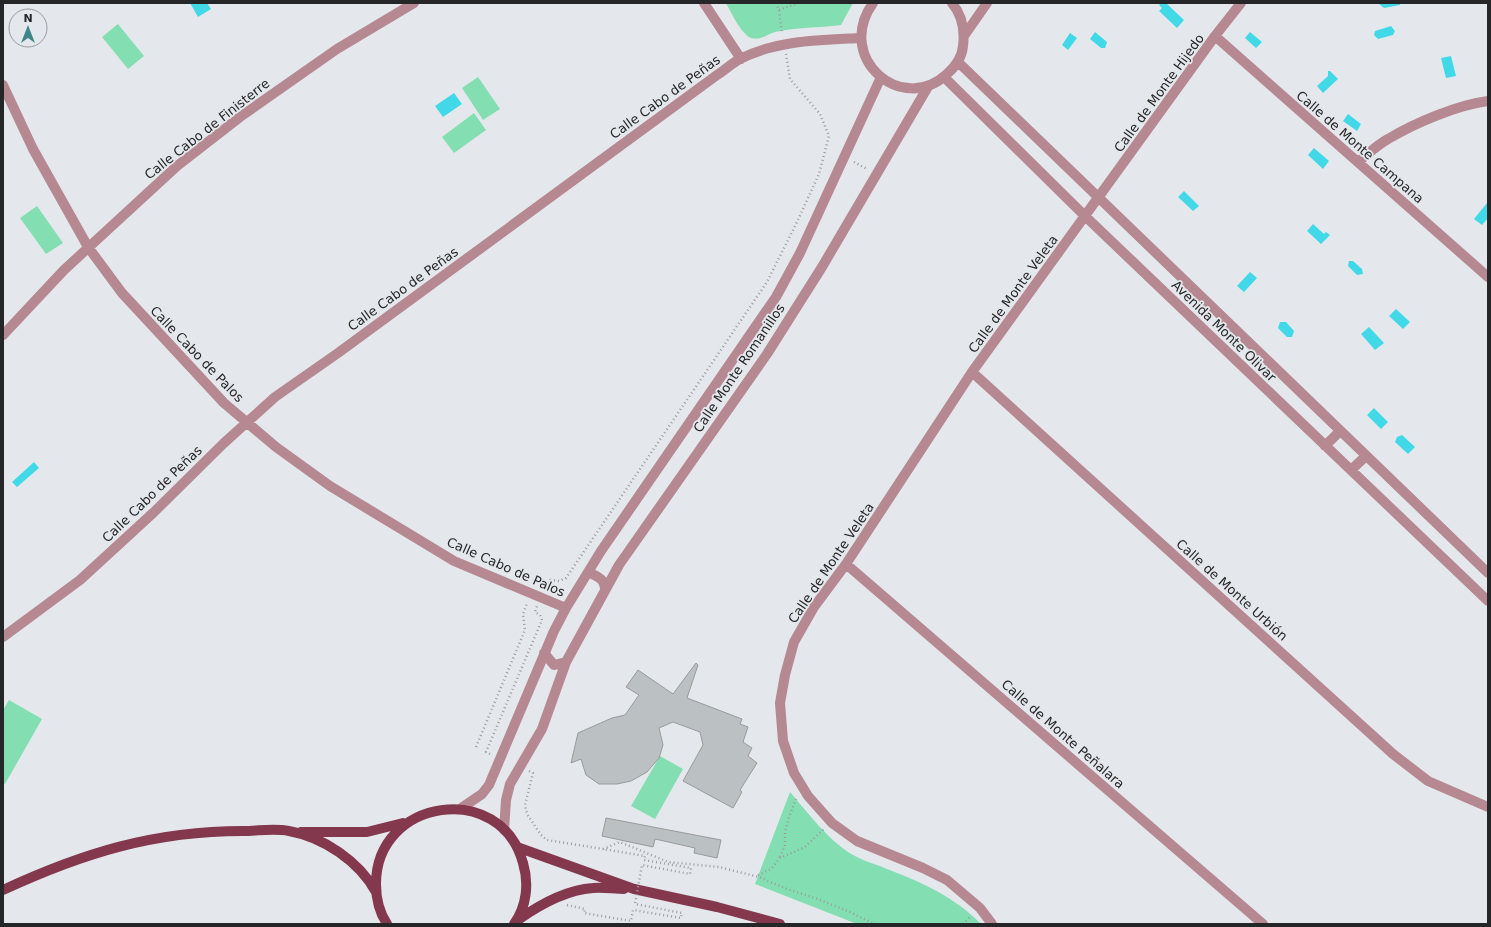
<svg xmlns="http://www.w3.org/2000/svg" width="1491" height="927" font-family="'DejaVu Sans',sans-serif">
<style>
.green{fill:#83dfb1}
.water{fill:#41d9e8}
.building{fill:#bbc0c3;stroke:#979b9e}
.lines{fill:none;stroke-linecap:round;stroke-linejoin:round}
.path{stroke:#999d9f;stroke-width:2.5;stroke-dasharray:1 3;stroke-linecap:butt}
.street{stroke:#b68992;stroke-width:10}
.primary{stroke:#83384d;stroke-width:10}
.path-bridge{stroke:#999d9f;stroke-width:2.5;stroke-dasharray:1 3;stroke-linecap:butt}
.labels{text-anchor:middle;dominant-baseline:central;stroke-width:3.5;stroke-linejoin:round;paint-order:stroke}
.street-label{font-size:13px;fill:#242627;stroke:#e4e8ec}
</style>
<rect width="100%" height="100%" fill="#e4e8ec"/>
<path class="green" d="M726 3H853L841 25C819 28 796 27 775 32 768 34 760 41 751 38 741 34 731 12 726 3Z
M118 24 144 56 128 69 102 37Z
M478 77 500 109 483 120 462 88Z
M474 113 486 130 454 153 442 137Z
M37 206 63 243 46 254 20 218Z
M9 700 42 719 5 784 3 783V710Z
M660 756 683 769 655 819 631 806Z
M790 792C808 813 829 841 853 855 863 861 876 864 887 869 921 882 955 897 981 924H857L755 884Z"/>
<path class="water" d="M190 3H207L211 9 198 17Z
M1161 3H1166L1184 20 1177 28 1159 11 1162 8 1159 5Z
M1400 3V5L1384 8 1379 4Z
M1391 26 1395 31 1393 35 1378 39 1374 35 1375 31Z
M1095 32 1107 42 1105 48H1101L1090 39Z
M1250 32 1262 42 1256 48 1245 38Z
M1070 33 1077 38 1068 50 1062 45Z
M1451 56 1456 76 1446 78 1441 58Z
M1328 71H1330L1338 79 1323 93 1317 86 1328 76Z
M454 93 462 104 443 117 435 106Z
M1348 114 1361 124 1357 131 1343 121Z
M1314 148 1329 161 1323 169 1308 155Z
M1184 191 1199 206 1193 211 1178 197Z
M1487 203 1488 218 1482 225 1474 219Z
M1313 224 1324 234 1326 232 1330 235 1321 244 1307 231Z
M1349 261H1353L1362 269 1363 274 1357 275 1348 266Z
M1250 272 1257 278 1244 292 1237 286Z
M1396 309 1410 322 1403 329 1389 316Z
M1280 322H1286L1294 331 1292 337H1287L1278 328Z
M1369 327 1384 343 1375 350 1361 334Z
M1374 408 1388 422 1381 429 1367 415Z
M1402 435 1415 447 1408 454 1395 442 1397 437Z
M34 462 39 468 17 487 12 482Z"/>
<path class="building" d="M696 663 698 665 687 698 742 719 740 724 748 727 743 742 752 748 748 756 757 763 740 790 742 792 733 808 683 781 703 745 700 732 673 722 659 728 663 745 659 758 647 772 631 781 617 784H599L586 775 581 759 571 763 578 733 612 718 625 715 639 695 626 687 638 670 673 694Z
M606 818 721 840 717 858 694 853 695 848 655 839 653 847 602 836Z"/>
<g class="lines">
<path class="path" d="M776 3 779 10 782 34
M779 10 798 3
M854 162 867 169
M546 587 550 580 559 581 566 578 767 282 797 222 819 174 829 136 820 114 790 79 786 54
M476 747 525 630 523 614 527 603
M490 754 486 752 542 620 540 615 535 612 537 606
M529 771 533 773 525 805 527 814 541 835 547 840 603 849
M603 849 620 842 668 862 719 867 759 877 787 889 815 898 850 912 874 924
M780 857 785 845V832L789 817 796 799
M758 875 771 869 780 858 805 847 824 829
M963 924 971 916"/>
<path class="street" d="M704 3 741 59
M873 3C834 58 902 116 947 74 955 67 962 57 963 46 965 30 962 15 952 3
M964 36 987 3
M1215 36 1488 277
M958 62 1488 573
M944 77 1086 217 1488 601
M3 85 33 149 88 247 122 293 224 403 276 447 330 486 454 561 566 608
M1358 162C1368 154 1377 145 1388 139 1415 123 1457 105 1488 101
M3 335 64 270 177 166 240 117 337 49 414 3
M972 372 1393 754 1428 781 1488 807
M1325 446 1340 431
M1351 470 1366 456
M846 564 1263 924
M588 572C596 576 606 579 605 590
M3 637 80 580 153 513 224 443 275 397 338 353 717 75C725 70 732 63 740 59 777 40 821 40 861 38
M544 653 554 665 566 662
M460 809 482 794 489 785 554 631 566 608 601 551 776 297 800 253 881 77
M504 830 506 800 510 784 542 729 566 662 619 565 767 354 822 267 929 85
M992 924 980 908 947 880 923 868 857 841 832 823 808 796 794 773 783 741 780 703 785 675 794 642 814 607 846 564 972 372 1215 36 1241 3"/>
<path class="primary" d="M301 832H367L403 823
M517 847 634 889 717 907 780 924
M3 890C83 853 154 831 243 831 258 831 274 828 289 831 323 837 359 861 376 892
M518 920C539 905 566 890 593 888 603 887 614 889 624 889
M387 924C379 912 376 898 376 884 376 798 501 780 523 863 529 883 527 906 514 924"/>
<path class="path-bridge" d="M567 905 585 909 584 913 631 921 633 910 681 918 682 913 635 904 642 865 690 874 691 868 644 860 645 856 603 849"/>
</g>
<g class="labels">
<g class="street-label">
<text transform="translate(1159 93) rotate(-54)">Calle de Monte Hijedo</text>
<text transform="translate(665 97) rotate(-36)">Calle Cabo de Peñas</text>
<text transform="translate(207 129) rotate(-38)">Calle Cabo de Finisterre</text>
<text transform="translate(1360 147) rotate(41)">Calle de Monte Campana</text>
<text transform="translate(403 289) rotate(-36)">Calle Cabo de Peñas</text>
<text transform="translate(1013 294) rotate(-54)">Calle de Monte Veleta</text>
<text transform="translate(1224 331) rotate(44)">Avenida Monte Olivar</text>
<text transform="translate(197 354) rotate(46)">Calle Cabo de Palos</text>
<text transform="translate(739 368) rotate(-56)">Calle Monte Romanillos</text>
<text transform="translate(152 494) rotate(-44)">Calle Cabo de Peñas</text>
<text transform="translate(831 563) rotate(-56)">Calle de Monte Veleta</text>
<text transform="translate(506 567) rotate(24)">Calle Cabo de Palos</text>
<text transform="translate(1232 590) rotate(42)">Calle de Monte Urbión</text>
<text transform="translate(1063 734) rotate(41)">Calle de Monte Peñalara</text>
</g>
</g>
<rect width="1491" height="927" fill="none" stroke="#242627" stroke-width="8"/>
<g transform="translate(28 28)"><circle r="19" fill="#e4e8ec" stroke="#979a9d"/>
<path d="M0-3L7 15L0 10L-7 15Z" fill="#3e868a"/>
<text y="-6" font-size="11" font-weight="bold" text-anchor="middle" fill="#242627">N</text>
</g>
</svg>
